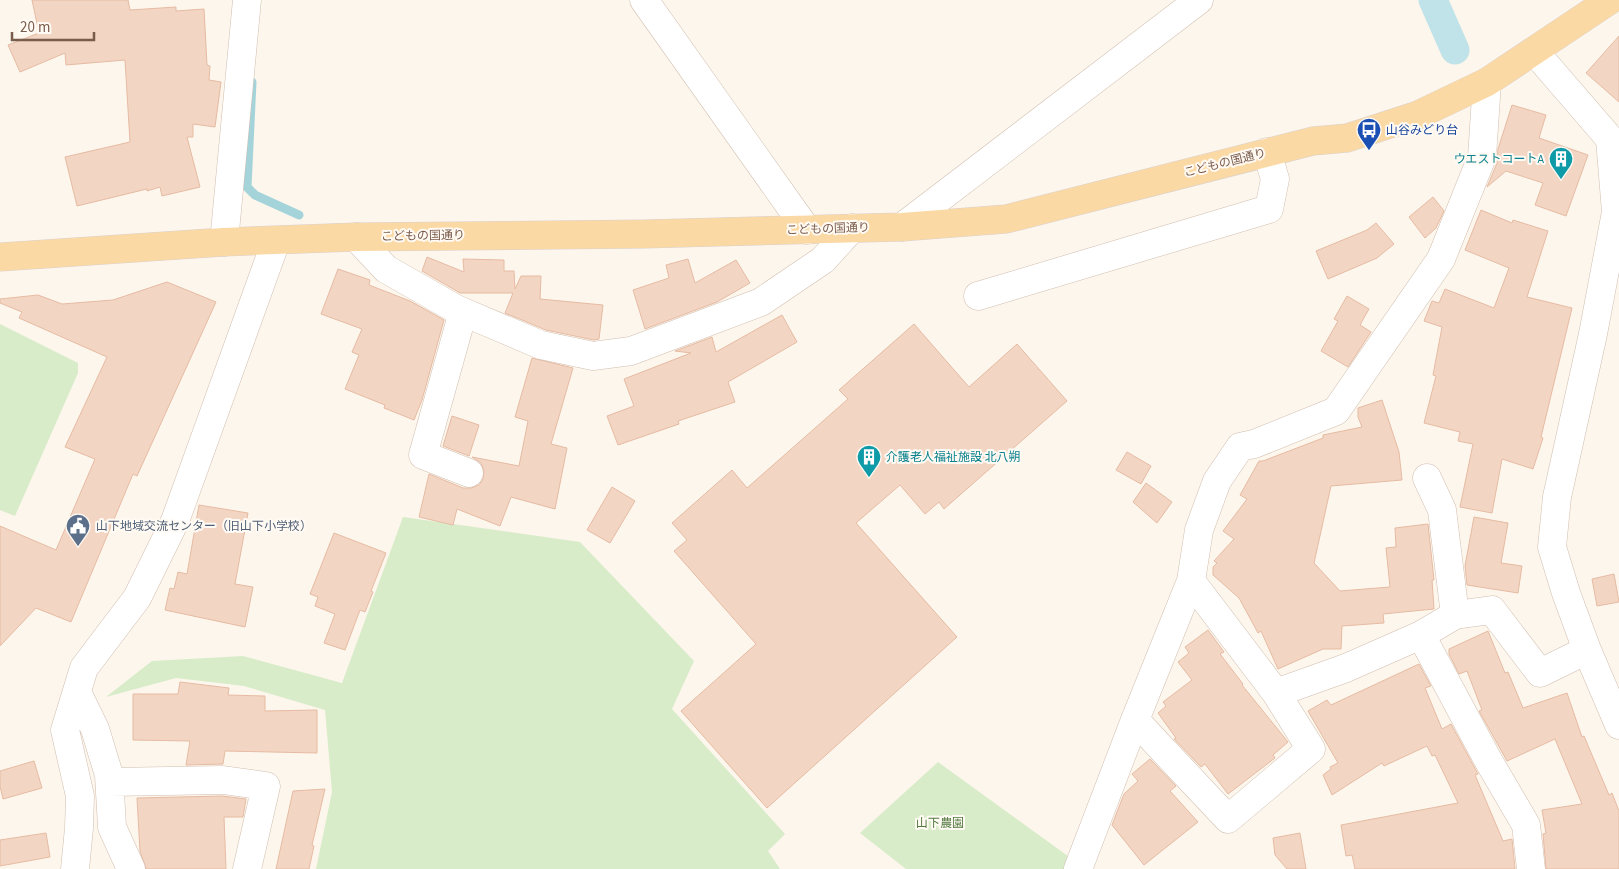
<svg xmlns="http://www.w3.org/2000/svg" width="1619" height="869" font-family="'Source Sans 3','Noto Sans JP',sans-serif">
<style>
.green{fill:#d8ecc9}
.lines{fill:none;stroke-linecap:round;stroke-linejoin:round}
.stream{stroke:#a5d3da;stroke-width:9}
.canal{stroke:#bfe3e8;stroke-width:29}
.building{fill:#f3d5c3;stroke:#e6bba3}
.minor-casing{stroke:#d1beb0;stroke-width:29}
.major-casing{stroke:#dad1cd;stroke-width:29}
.minor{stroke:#fff;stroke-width:28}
.major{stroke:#fbd9a5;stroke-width:28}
.labels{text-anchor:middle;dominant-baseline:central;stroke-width:4;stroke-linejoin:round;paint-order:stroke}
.transit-label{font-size:12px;fill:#164399;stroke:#fffaf3;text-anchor:start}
.culture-label{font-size:12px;fill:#0d838f;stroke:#fffaf3;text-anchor:end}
.street-label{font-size:12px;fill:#7a5c4d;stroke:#fffaf3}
.service-label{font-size:12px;fill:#4e5e75;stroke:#fffaf3;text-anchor:start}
.park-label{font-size:12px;fill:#537a41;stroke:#fffaf3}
</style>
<rect width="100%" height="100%" fill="#fdf6ec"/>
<path class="green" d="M0 324 78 363V373L15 516 0 510Z
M403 517 580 542 694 661 672 709 785 834 768 851 780 869H316L332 792 325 710 244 686 176 678 106 697 152 661 243 656 342 683Z
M938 762 1072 859 1069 869H906L860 833Z"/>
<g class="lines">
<path class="stream" d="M252 82 247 187 255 195 299 215"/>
<path class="canal" d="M1433 0 1455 50"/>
</g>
<path class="building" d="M32 0H128L130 10 176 7V11L204 9 207 65 210 66 209 80 221 82 215 127 193 124V137H187L200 187 162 196 160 187 147 191V189L77 206 65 157 130 142 125 60 66 65 65 53 20 72 8 45 39 33Z
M1619 36V102L1586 73Z
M1512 105 1546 115 1539 138 1588 155 1566 216 1535 205 1543 183 1506 171 1487 187 1497 163 1498 149Z
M1433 197 1444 211 1436 228 1425 238 1409 217Z
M1481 210 1512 223 1513 220 1548 231 1527 297 1572 308 1541 437 1543 438 1533 469 1502 459 1492 513 1460 507 1473 444 1458 441 1460 432 1424 423 1436 376 1433 375 1442 327 1424 321 1432 301 1439 303 1445 289 1494 308 1509 268 1465 250Z
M1376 223 1394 244 1377 258 1328 279 1316 251 1367 230Z
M427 257 464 272 463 259 504 260V271H514L515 289 521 276H541L540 299 603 305 599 339 594 340 546 330 505 313 513 293H460L422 271Z
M688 259 695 283 736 260 750 283 717 302 645 329 633 290 669 278 666 265Z
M338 269 370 280 369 285 410 301 444 320 422 400 414 420 384 408 385 405 345 389 359 355 352 352 362 329 321 314Z
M167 282 216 302 137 476 133 474 71 622 36 608 0 646V526L56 550 95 459 65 447 107 357 19 318 22 312 0 303V299L38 295 62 304 113 300Z
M1347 296 1369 309 1360 325 1371 332 1348 367 1321 351 1338 321 1334 319Z
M782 315 797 342 728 382 735 402 678 421 679 424 618 445 607 416 634 406 624 379 691 353 675 351 712 337 716 352Z
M914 324 969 387 1017 344 1067 401 944 509 939 502 925 514 900 485 856 523 957 637 767 808 681 711 756 644 674 551 687 540 672 523 732 470 747 488 848 399 839 390Z
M532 358 573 368 551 444 567 448 555 509 511 497 500 526 457 509 453 525 419 517 429 474 463 488H471L479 485 483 479 484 471 481 463 472 457 519 466 528 421 515 417Z
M1382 400 1399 452 1402 480 1331 486 1314 563 1340 591 1390 587 1386 548 1396 547 1395 528 1428 524 1434 580H1432L1434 609 1383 614 1384 623 1342 626 1341 649H1323L1278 669 1261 631 1258 633 1239 598 1213 575V567L1217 563 1214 561 1234 539 1223 531 1247 499 1240 495 1259 461H1263L1323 438V435L1362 427 1358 417V408Z
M452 416 479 425 469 456 443 446Z
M1127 452 1151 466 1141 484 1116 470Z
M1146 483 1172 502 1157 523 1133 502Z
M612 487 635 501 610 543 587 530Z
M199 505 248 513 235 584 253 587 245 627 165 610 170 588 174 589 178 572 187 574Z
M1474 517 1508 523 1501 563 1522 566 1518 593 1467 585 1465 566Z
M334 533 386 553 371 591 373 592 365 612 360 610 345 650 324 643 335 614 315 606 318 597 310 594Z
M1614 574 1619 602 1597 606 1592 579Z
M1208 630 1224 652 1220 654 1243 684 1242 685 1288 742 1273 755 1275 758 1228 794 1205 764 1201 767 1174 739 1176 738 1158 713 1166 706 1163 702 1192 680 1178 662 1189 653 1185 647Z
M1488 631 1505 673 1508 672 1523 708 1567 693 1582 737 1584 736 1609 795 1612 793 1619 811V869H1546L1543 834 1546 833 1542 810 1582 804 1555 739 1507 761 1502 752 1479 711 1482 710 1467 671 1459 674 1449 654V649Z
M1419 664 1431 686 1425 688 1442 729 1451 724 1478 774 1475 775 1503 841 1512 839 1515 869H1355L1352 855 1346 856 1341 825 1458 803 1435 755 1432 756 1427 746 1384 766 1382 763 1332 795 1323 775 1331 769 1330 767 1338 763 1308 711 1327 700 1331 705Z
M180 682 229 688 228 695 265 696V711L317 710V753L225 751 223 764 186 765 190 741 133 740V694H178Z
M1150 759 1176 786 1170 791 1198 822 1144 865 1112 825 1124 794 1138 781 1132 774Z
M34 761 42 788 3 799 0 786V771Z
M325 789 312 845 314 846 309 869H276L293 791Z
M222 796 246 799 243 817H224L226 869H146L140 851 137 798Z
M46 833 50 857 0 866V840Z
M1300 833 1306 869H1287L1275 855 1273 838Z"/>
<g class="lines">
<defs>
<path id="minor" d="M644 0 807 230
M1534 51 1610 139 1616 212 1593 334 1557 497 1552 547 1566 593 1587 650 1619 725
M902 227 1199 0
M356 237 386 269 456 309 541 345 593 356 631 351 761 302 823 260 852 228
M224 242 247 0
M978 296 1269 209 1275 179 1267 152
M463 312 423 455 469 473
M1427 478 1442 510 1455 615
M1421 635 1488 760 1526 825 1531 869
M77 692 95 729 109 775 112 827 131 869
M1276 693 1346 668 1421 635 1455 615 1492 610 1540 673 1587 650
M1135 720 1228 819 1311 749 1276 693 1191 581
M110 782 223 780 266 786 247 869
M75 869 79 828 80 796 65 730 84 668 137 598 175 521 276 241
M1078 869 1135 720 1191 581 1199 530 1217 481 1240 447 1254 444 1336 411 1441 259 1482 157 1487 82"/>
<path id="major" d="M0 257 224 242 356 237 644 234 902 227 1006 219 1313 141 1347 138 1418 115 1487 82 1610 0"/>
</defs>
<use href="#minor" class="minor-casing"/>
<use href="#major" class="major-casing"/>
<use href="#minor" class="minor"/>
<use href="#major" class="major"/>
</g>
<defs>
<symbol id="bus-pin" viewBox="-11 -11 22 30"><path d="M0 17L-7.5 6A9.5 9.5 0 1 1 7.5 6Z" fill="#1a4fb4" stroke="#fffaf3"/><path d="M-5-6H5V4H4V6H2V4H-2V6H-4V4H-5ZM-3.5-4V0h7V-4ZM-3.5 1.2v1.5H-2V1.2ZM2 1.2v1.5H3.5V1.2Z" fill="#fff"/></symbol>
<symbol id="building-pin" viewBox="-11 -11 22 30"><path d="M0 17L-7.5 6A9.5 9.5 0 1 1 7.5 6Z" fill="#0f9aa8" stroke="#fffaf3"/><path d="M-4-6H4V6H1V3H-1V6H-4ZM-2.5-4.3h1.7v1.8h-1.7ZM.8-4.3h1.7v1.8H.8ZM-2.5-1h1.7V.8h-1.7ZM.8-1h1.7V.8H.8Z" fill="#fff"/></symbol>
<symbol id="civic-pin" viewBox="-11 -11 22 30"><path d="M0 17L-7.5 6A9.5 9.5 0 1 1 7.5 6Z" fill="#5c6f8a" stroke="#fffaf3"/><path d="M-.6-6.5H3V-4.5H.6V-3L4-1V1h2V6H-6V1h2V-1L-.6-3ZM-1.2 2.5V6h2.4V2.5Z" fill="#fff"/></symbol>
</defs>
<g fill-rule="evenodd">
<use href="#bus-pin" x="1355" y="116" width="28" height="38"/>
<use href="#building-pin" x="1547" y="145" width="28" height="38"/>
<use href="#building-pin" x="855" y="443" width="28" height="38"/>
<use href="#civic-pin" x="64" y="512" width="28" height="38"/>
</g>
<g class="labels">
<g class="transit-label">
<text x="1386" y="130">山谷みどり台</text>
</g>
<g class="culture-label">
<text x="1544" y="159">ウエストコートA</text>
<text x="886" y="457" text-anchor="start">介護老人福祉施設 北八朔</text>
</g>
<g class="street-label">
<text transform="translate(1225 163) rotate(-14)">こどもの国通り</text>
<text transform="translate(828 229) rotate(-2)">こどもの国通り</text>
<text transform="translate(423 236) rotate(-1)">こどもの国通り</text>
</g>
<g class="service-label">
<text x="96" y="526">山下地域交流センター（旧山下小学校）</text>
</g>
<g class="park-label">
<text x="940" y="823">山下農園</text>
</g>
</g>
<path d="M12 32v8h82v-8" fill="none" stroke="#7a5c4d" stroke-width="2.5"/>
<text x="20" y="32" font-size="15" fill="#7a5c4d" stroke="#fffaf3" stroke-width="4" paint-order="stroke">20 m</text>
</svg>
